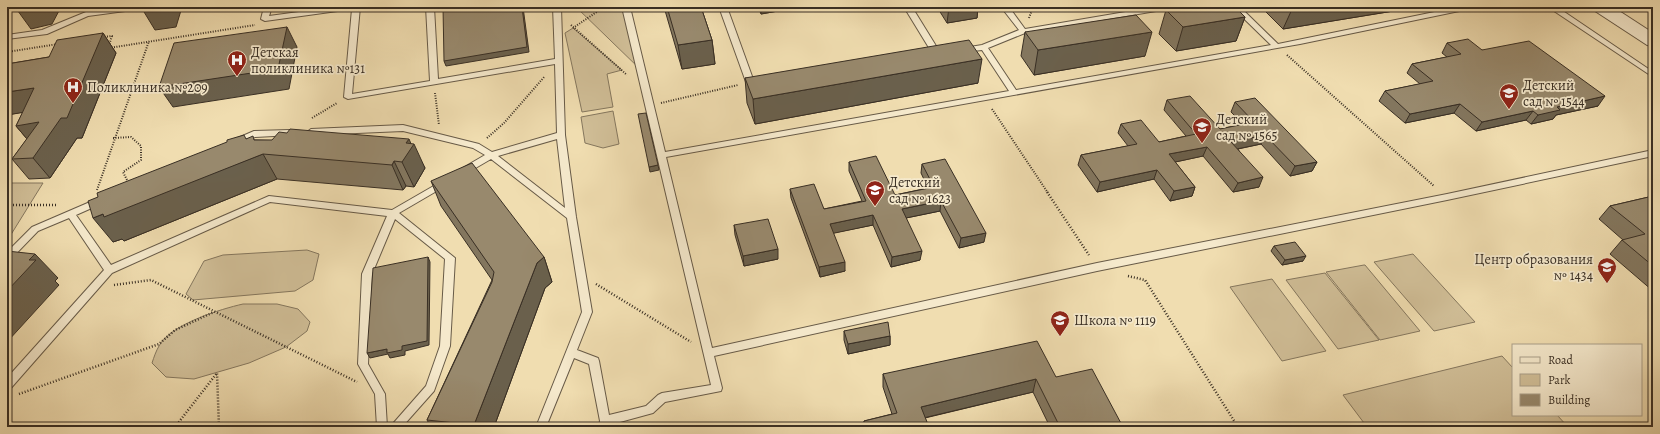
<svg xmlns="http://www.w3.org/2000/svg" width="1660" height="434" font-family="Alegreya,serif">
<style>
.green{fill:#d1bf98;stroke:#85775e}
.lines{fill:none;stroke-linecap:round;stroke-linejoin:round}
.service-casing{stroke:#675a47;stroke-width:2}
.tertiary-casing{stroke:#675a47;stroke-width:2}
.path-far1{stroke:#392f24;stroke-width:2;stroke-dasharray:1 1.5;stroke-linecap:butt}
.path{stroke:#392f24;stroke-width:2.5;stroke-dasharray:1 2;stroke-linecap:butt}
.service{fill:#f5e9cc;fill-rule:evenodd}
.tertiary{fill:#f5e9cc;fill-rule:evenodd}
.wall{fill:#83765e;stroke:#392f24}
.shaded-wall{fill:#6a604c;stroke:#392f24}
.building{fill:#98896d;stroke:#392f24}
.labels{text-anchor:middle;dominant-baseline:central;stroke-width:3.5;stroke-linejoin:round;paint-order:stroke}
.poi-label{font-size:14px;fill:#392f24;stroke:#f5e9cc;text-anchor:start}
</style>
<rect width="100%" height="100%" fill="#f0ddb0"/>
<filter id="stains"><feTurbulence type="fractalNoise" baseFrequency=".005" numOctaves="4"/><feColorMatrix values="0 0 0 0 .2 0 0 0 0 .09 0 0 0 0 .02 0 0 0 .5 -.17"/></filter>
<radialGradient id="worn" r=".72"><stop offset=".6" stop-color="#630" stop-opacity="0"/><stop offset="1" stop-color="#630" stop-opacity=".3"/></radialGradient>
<path class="green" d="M576 7H626L642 71Z
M573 28 622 70 607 74 613 107 582 112 565 33Z
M613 111 619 144 603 148 585 143 581 117Z
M7 183H43L7 241Z
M307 250 319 254 313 280 295 291 193 300 186 294 204 261 223 255Z
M1413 254 1475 322 1434 331 1374 262Z
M1364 265H1365L1420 331 1380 340 1326 272Z
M1325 273 1379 340 1338 349 1286 280Z
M1272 279 1326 351 1282 361 1230 287Z
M243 304H277L298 309 310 322 307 331 286 347 249 363 194 379 166 377 152 363C154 357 156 351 159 346 171 324 221 309 243 304Z
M1502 356 1513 368V415H1557L1568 427H1367L1343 395Z"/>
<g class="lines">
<defs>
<path id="service" d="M124 7H144L140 9 88 16 47 34 7 39V35L42 30 86 12Z
M264 7H272L269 16 336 7H360L352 94 430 81 426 7H434L438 79 555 59 553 7H561L565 135 576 217 592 312 577 350 598 358 599 361 609 415 646 406 658 395 662 393 711 385 622 7H630L665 152 1009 91 982 50 964 52 960 50 964 48 982 45 1019 30 1001 7H1009L1025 29 1155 7H1172L1168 9 1025 33 988 48 1016 90 1271 45 1232 7H1240L1278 44 1459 7H1473L1469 9 1300 44 666 157 712 348 1097 263 1447 194 1653 150V156L1447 200 1097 271 714 356 722 388 721 391 665 402 653 413 609 425 608 427H598L600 421 589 364 574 358 546 427H536L582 312 567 218 491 159 467 173H461L460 171 461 169 485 155 473 148 403 131 311 135 307 132 311 129 403 125 479 144 492 152 557 133 555 64 348 99 344 97 352 9 265 21 261 19ZM557 139 565 208 498 156Z
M719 7H727L753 79H760L761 81 760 83 750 84 746 82Z
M904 7H912L941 54 940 56H934Z
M1548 7H1557L1653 72V77Z
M290 130 294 133 293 135 255 137 234 146 230 143 231 141 254 131Z
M444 180 447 181 448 183 447 185 399 213 455 258 450 346 434 391 402 427H390L426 386 440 346 445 259 395 219 372 274 368 364 385 394 387 427H377L375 394 358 364 362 274 387 216 270 202 112 273 11 388 7 389V378L104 270 69 218 38 231 10 260 7 262V252L32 227 97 199H103L104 201 103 203 76 215 111 265 269 196 392 210Z"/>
<path id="tertiary" d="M1592 7H1613L1653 33V46L1647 45 1595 11Z"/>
</defs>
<use href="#service" class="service-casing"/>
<use href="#tertiary" class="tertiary-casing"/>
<path class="path-far1" d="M1029 18 1033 7
M571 25 627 75
M573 28 604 7
M102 37 112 36 109 45
M109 48 255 25
M7 52 58 44
M1287 55 1434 186
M435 93 439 125
M661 103 738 85
M992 109 1048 193
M312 118 337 103
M113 138 131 137 141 146V160L123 172 129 184
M487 138 504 123 545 76
M97 190 149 41"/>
<path class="path" d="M1047 192 1089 255
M7 205H58
M1128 276 1145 280 1238 427
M596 284 691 342
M114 285 151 280 357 382
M19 394 159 344 175 330 214 312
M175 427 217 373 219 427"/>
<use href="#service" class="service"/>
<use href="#tertiary" class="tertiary"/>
</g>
<path class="wall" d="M664 7H701L712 40 715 64 682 69Z
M758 7H795V8L761 14Z
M937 7H978L977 18 947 23Z
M1268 7H1418L1283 29 1266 12Z
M1166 10 1245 17 1236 41 1176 51 1159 34Z
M1025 32 1145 56 1034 75 1021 56Z
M103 33 116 53 82 138H77L50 178 29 179 12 159 27 139 16 126 23 112 7 115V64L49 57Z
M1447 43 1482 50 1598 106 1556 115 1553 119 1531 124 1526 120 1476 131 1454 113 1405 123 1379 101 1385 91 1420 84 1407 73 1412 64 1447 57 1442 53Z
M745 78 978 83 755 124 747 103Z
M1167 100 1220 129 1243 124 1231 112 1235 102 1317 162 1312 171 1290 176 1261 144 1238 149 1259 187 1233 192 1203 156 1175 162 1195 187 1192 196 1170 201 1154 179 1097 192 1078 165 1081 155 1128 146 1118 133 1121 124 1159 142 1186 136 1164 110Z
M246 139 255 140 411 144 425 168 414 187 406 186 403 190 277 179 124 241 122 239 113 242 98 197Z
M849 162 895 195 928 188 921 173 922 164 984 242 959 248 940 211 906 218 920 260 891 267 873 225 833 233 845 271 820 277 791 198 790 189 824 209 862 201 849 171Z
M431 181 544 257 552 282 545 288 494 427H431L427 420 492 280 441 206Z
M1653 196V291L1610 254 1622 240H1623L1599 219 1610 206Z
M734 225 778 259 744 266 735 235Z
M1274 246 1303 261 1282 265 1271 251Z
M844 331 890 336V345L848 354 844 340Z
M883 374 1056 377 1123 427H1050L1033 392 925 418 929 427H863L864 421 892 414 883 387Z"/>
<path class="shaded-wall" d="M15 7H61L52 24 31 29Z
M141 7H182L176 27 155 30Z
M522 7H523L529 52 446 66 444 61Z
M773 7H795V8L761 14V9Z
M949 7H978L977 18 947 23Z
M1293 7H1418L1283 29Z
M1245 17 1236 41 1176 51 1183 27Z
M287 27 297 47 289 89 173 107 159 87Z
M1152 32 1145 56 1034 75 1038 50Z
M103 33 116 53 82 138H77L50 178 33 158V146L16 126Z
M712 40 715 64 682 69 678 45Z
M982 59 978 83 755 124 753 99Z
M34 88 50 108 7 115V92Z
M1605 96 1598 106 1556 115 1553 119 1531 124 1538 115 1557 107Z
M1460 104 1454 113 1405 123 1410 114Z
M1533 111 1526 120 1476 131 1482 122Z
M1265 135 1261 144 1227 151 1231 142Z
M409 139 412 146 414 144 425 168 414 187 402 162 406 143Z
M1207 147 1203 156 1166 164 1169 154Z
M263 154 277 179 124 241 122 239 113 242 93 218Z
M394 161 406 186 403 190 392 165Z
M1317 162 1312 171 1290 176 1295 166Z
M658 165 659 170 650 172 649 167Z
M1157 170 1154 179 1097 192 1100 182Z
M1263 177 1259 187 1233 192 1238 183Z
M1195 187 1192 196 1170 201 1174 191Z
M941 201 940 211 901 219 902 209Z
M873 215V225L830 234V224Z
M986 233 984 242 959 248 961 238Z
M778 249V259L744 266 743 256Z
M922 251 920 260 891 267 892 257Z
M35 254 58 278 55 281 59 285 7 342V291L29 260Z
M1306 256 1303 261 1282 265 1285 260Z
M428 257 430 262 429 345 405 351V355L390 358 388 354 370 358 367 353 402 346Z
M544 257 552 282 545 288 494 427H475L474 425 537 263Z
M845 262V271L820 277 819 267Z
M890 336V345L848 354V344Z
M1036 379 1033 392 919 419 921 407Z"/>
<path class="building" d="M443 7H522L527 47 444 61Z
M667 7H701L712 40 678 45Z
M760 7H773L761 9Z
M1184 7H1235L1245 17 1183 27 1166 10Z
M1136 15 1152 32 1038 50 1025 32Z
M287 27 278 69 159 87 174 43Z
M103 33 67 118H61L33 158 12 159 39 122 16 126 34 88 7 92V64L49 57 57 40Z
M1468 39 1482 50 1529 41 1605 96 1557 107 1560 110 1538 115 1533 111 1482 122 1460 104 1410 114 1385 91 1433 81 1412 64 1461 54 1447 43Z
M969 40 982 59 753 99 745 78Z
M1190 96 1220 129 1254 122 1235 102 1255 98 1317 162 1295 166 1265 135 1231 142 1263 177 1238 183 1207 147 1169 154 1195 187 1174 191 1157 170 1100 182 1081 155 1137 144 1121 124 1141 120 1159 142 1196 134 1167 100Z
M646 113 658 165 649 167 638 114Z
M290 129 409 139 406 143 414 144 402 162 394 161 392 165 263 154 104 217 103 214 93 218 88 201 98 197 97 193 227 142V140L244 135 246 139 253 136 254 140H272L279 132 287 133Z
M876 156 895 195 934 187 922 164 945 159 986 233 961 238 941 201 902 209 922 251 892 257 873 215 830 224 845 262 819 267 790 189 814 184 824 209 866 201 849 162Z
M472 163 544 257 537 263 474 425 427 420 492 282 494 272 431 181Z
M1653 196V266L1622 240 1645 234 1610 206Z
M768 219 778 249 743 256 734 225Z
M1295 242 1306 256 1285 260 1274 246Z
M7 251 35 254 29 260H36L7 291Z
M428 257 427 341 402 346V350L387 353V349L367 353 373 268Z
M888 322 890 336 848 344 844 331Z
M1037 341 1056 377 1092 369 1123 427H1060L1036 379 921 407 929 427H866L864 421 897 413 883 374Z"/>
<defs>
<symbol id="hospital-pin" viewBox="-11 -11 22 30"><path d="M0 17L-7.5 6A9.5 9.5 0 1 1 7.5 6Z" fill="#8f2418" stroke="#f5e9cc"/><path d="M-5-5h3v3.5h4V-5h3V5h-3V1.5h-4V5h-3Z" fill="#fff"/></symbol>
<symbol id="school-pin" viewBox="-11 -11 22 30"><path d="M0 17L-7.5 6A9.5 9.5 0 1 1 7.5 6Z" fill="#8f2418" stroke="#f5e9cc"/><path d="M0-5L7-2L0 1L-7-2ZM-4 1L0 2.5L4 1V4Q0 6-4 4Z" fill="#fff"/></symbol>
</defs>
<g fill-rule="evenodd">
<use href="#hospital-pin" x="226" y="49" width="22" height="30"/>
<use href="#hospital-pin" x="62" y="76" width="22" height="30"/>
<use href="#school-pin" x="1498" y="82" width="22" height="30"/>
<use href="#school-pin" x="1191" y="116" width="22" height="30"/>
<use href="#school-pin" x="864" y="179" width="22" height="30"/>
<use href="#school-pin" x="1596" y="256" width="22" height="30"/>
<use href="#school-pin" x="1049" y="309" width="22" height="30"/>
</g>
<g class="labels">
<g class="poi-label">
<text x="251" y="52">Детская<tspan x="251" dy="16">поликлиника №131</tspan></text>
<text x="1523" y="85">Детский<tspan x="1523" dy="16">сад № 1544</tspan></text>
<text x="87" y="87">Поликлиника №209</text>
<text x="1216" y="119">Детский<tspan x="1216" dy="16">сад № 1565</tspan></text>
<text x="889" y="182">Детский<tspan x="889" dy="16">сад № 1623</tspan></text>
<text x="1593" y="259" text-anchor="end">Центр образования<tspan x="1593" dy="16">№ 1434</tspan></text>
<text x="1074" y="320">Школа № 1119</text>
</g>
</g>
<rect width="1660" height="434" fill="none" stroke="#f0ddb0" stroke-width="24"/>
<rect x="8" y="8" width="1644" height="418" fill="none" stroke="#392f24" stroke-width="2"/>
<rect x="12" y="12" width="1636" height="410" fill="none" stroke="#392f24"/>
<rect x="1512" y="344" width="130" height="72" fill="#f5e9cc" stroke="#aa9f89"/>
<rect x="1520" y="357" width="20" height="6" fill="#f5e9cc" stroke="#aa9f89"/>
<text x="1548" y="364" font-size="12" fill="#392f24">Road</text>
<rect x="1520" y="374" width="20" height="12" fill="#d1bf98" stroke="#aa9f89"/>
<text x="1548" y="384" font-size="12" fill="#392f24">Park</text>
<rect x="1520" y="394" width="20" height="12" fill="#98896d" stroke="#aa9f89"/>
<text x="1548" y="404" font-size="12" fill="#392f24">Building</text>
<rect width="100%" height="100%" filter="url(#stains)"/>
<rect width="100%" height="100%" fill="url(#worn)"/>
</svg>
